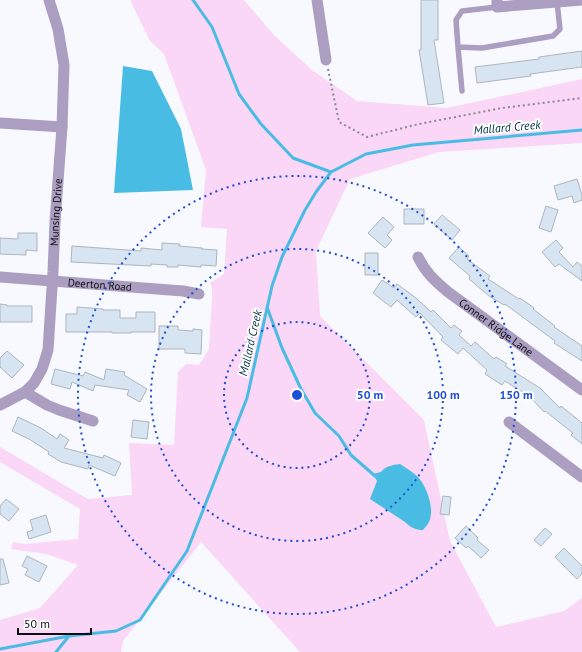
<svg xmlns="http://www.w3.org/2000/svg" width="582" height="652" font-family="'PT Sans',sans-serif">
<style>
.green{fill:#fad6f7}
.water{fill:#49bce4}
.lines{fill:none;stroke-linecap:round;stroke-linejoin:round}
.stream{stroke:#49bce4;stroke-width:3}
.building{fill:#d7e4f2;stroke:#adb5bd}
.path{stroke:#898b8f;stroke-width:2;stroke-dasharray:2 3;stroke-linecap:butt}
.lane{stroke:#ab9ec1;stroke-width:5.5}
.street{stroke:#ab9ec1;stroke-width:11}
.ring{fill:none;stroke:#1d4ed8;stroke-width:2;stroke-dasharray:2 4}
.labels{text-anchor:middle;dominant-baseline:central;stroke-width:4;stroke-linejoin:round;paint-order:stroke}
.street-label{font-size:11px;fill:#0d0e11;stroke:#fff}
.water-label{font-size:12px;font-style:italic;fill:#003343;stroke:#fff}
.centre{fill:#1d4ed8;stroke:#fff;stroke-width:2}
.ring-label{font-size:12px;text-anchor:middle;font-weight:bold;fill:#1d4ed8;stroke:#fff;stroke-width:4;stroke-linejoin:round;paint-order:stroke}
</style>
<rect width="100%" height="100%" fill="#f7f9ff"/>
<path class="green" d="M130 0H244L274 35 312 70 357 101 447 108 582 79V143L439 152 350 179 316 251 320 316 424 420 450 541 496 627 564 611 582 598V652H300L201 542 123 641 121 652H0V620L40 608 78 565 46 554 11 549 13 542 24 544 78 539 80 509 0 462V447L88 499 132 495 129 443 174 445 178 372 186 364 199 365 209 349 212 298V288L210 283 224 274 227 229 201 227 206 170 164 54 150 41Z"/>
<path class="water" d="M123 66 152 71 181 129 193 190 114 193Z
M400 464C406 468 413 472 418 477 427 487 435 509 429 522 428 525 425 527 423 530 416 530 411 528 405 522L370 499 377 481 373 474 381 472C386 466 392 465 400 464Z"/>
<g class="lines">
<path class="stream" d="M193 0 212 27 239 94 261 124 293 158 331 172
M267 307 282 348 301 389 315 413 339 436 351 455 375 476
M0 649 69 636 116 631 140 620 187 551 247 398 272 286 282 257 305 210 316 192 331 172 366 154 413 145 582 130
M56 652 69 636"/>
</g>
<path class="building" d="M421 0H438V40H434L444 103 428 105 419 50H421Z
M582 51V67L530 74 531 76 477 83 475 67 539 59V57Z
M577 179 582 195V200L574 203 572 196 558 200 554 186Z
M546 206 558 210 551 232 539 228Z
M404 209H424V224H404Z
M442 215 460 230 452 240 434 224Z
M383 217 394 227 387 235 392 240 385 248 368 233Z
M18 233H37V251L26 250V255L0 254V238L18 239Z
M556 240 563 248 559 252 573 267 577 262 582 266V281L559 264 555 267 542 252Z
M162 243 180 244 179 246 202 248V249L217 250 216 266 201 265V267L178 265V267H167V265L151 264V266L71 262 72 246 141 251V248L162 250Z
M459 247 469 256 467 259 490 276 488 279 519 299 520 298 534 308 533 309 555 326 554 327 582 346V361L554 343 555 341 505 304 504 305 489 296 469 279 470 276 449 258Z
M365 253H378V275H365Z
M382 280 394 288 397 284 416 298 431 312 433 310 451 328 454 325 462 331 459 335 471 346 475 342 494 359 496 357 507 364 505 366 540 388 560 408 561 406 582 423V444L571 435 573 433 545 411 544 412 530 397 505 381 502 385 485 374 487 370 463 348 458 354 441 340 443 337 420 313 416 317 397 300 391 307 373 293Z
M0 304 7 305V306H32V322H0Z
M77 307 103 309V310H120V318H136V312H155V332H131V333H112V332H66V314H77Z
M159 326H178V330L193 331V329L202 330 201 354 185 353V349H159Z
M7 351 24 365 12 378 0 367V358Z
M55 369 83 376 85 372 104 380 106 369 125 372 124 375 147 389 140 402 127 395 129 390 95 385 93 391 72 382 70 389 51 384Z
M18 417 41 428 57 439 60 434 69 440 64 448 103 458 104 455 121 463 115 476 89 465 88 469 61 462 48 454 49 452 29 439 12 431Z
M133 420 149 422 147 439 131 437Z
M443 496 451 497 449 515 440 514Z
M6 499 19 509 9 521 0 514V506Z
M46 515 51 532 29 539 27 532 33 530 30 520Z
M466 526 478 538 477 540 489 550 481 558 468 546 466 548 455 538Z
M545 528 552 534 541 546 534 540Z
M564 548 582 566V574L577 579 555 557Z
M27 556 47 566 39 582 25 575 28 569 22 566Z
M0 559H3L9 583 0 585Z"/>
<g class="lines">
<path class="path" d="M328 69 339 122 367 137 419 124 502 108 582 98"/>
<path class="lane" d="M497 7 462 11 456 20 458 47 482 48 553 36 560 29 557 2
M458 47 462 91"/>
<g class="street">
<path d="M317 0 326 60"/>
<path d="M497 0V7L582 0"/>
<path d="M0 123 62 127"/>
<path id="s1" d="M418 257C426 273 434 280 448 292L582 390"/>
<path id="s2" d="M0 277 183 291 199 294"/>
<path d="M25 392 47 405 59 410 93 421"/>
<path id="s3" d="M0 405 25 392 34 383 42 369 48 350 53 272 55 222 62 127 64 65 58 29 49 0"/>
<path d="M509 422 582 477"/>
</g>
</g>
<g class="ring">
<circle cx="297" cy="395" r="73"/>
<circle cx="297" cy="395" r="146"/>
<circle cx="297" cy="395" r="219"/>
</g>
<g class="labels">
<g class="street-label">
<text stroke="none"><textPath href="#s3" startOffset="215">Munsing Drive</textPath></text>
<text stroke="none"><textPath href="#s2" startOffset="100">Deerton Road</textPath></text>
<text stroke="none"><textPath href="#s1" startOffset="106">Conner Ridge Lane</textPath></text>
</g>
<g class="water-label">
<text transform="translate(507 127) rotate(-5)">Mallard Creek</text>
<text transform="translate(250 343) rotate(-77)">Mallard Creek</text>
</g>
</g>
<circle cx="297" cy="395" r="6" class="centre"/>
<g class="ring-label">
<text x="370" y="399">50 m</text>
<text x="443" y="399">100 m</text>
<text x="516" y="399">150 m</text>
</g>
<path d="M18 628v6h73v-6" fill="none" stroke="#0d0e11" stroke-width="2"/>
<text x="24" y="628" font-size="12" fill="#0d0e11" stroke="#ffffff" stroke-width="3" paint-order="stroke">50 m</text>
</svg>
